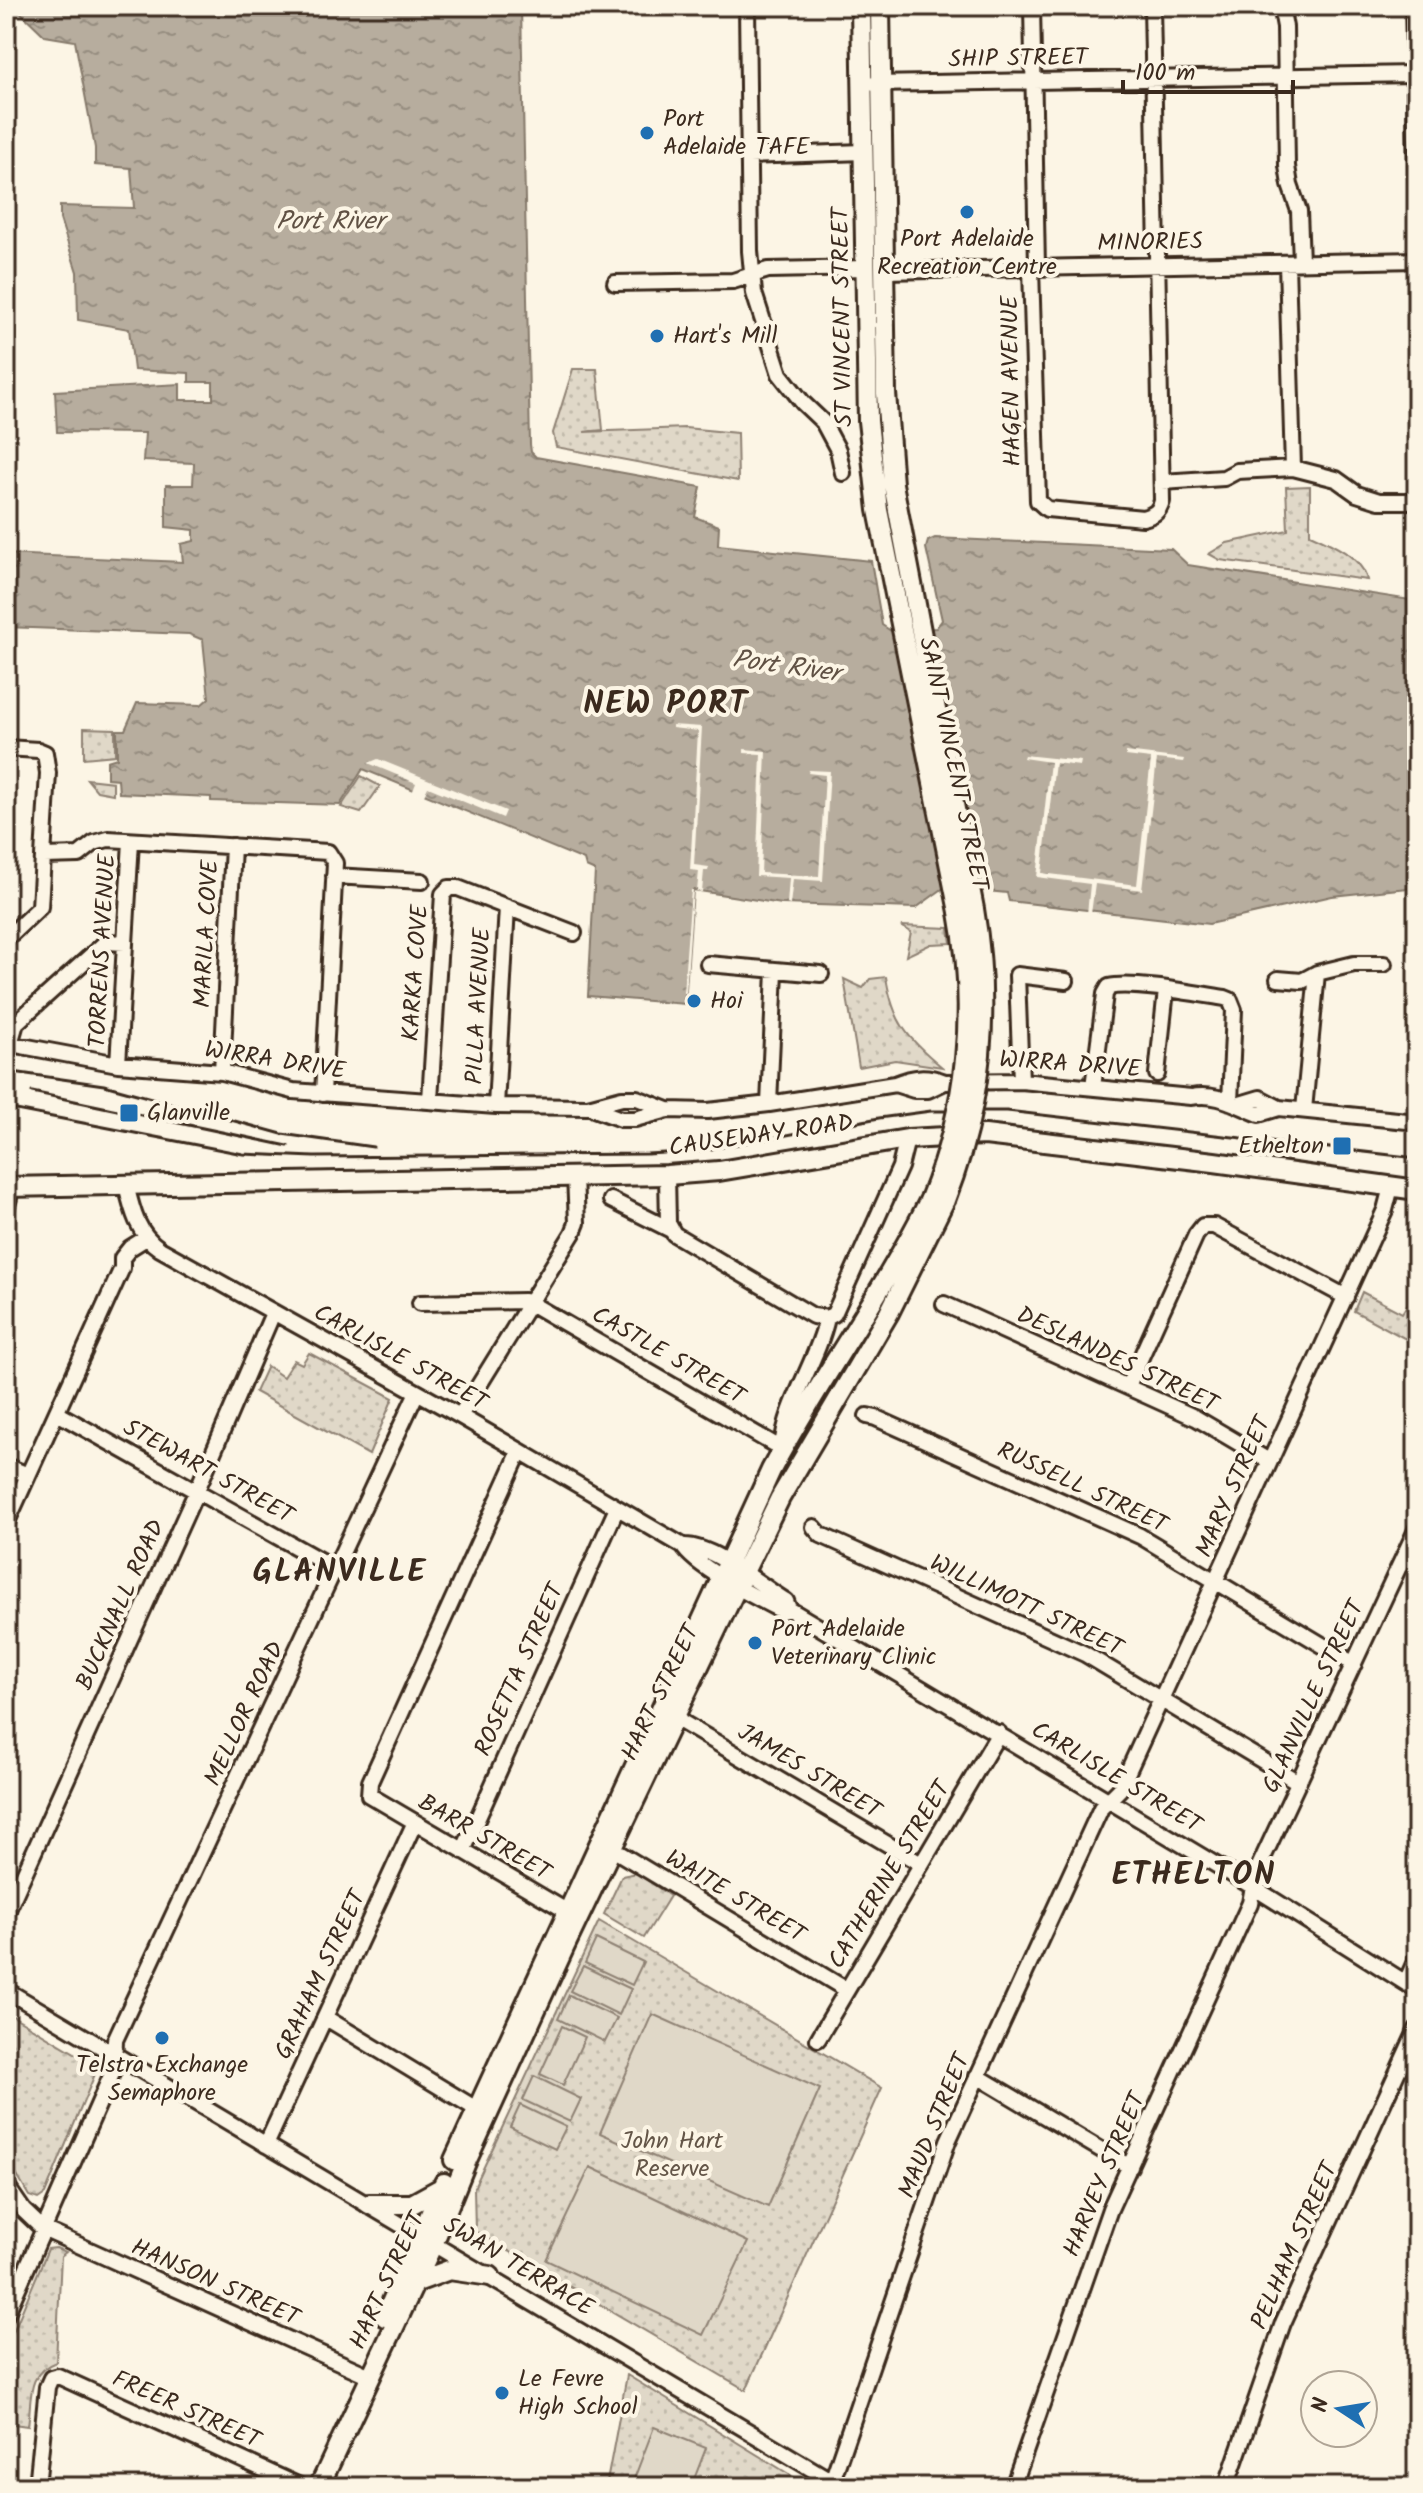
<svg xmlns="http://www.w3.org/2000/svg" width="1423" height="2493" font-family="Kalam,sans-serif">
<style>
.grass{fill:url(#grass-dots);stroke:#8e8173;stroke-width:2}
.pitch{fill:#e0d8c8;stroke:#8e8173;stroke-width:2}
.water{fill:url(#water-ripples);stroke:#85796b;stroke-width:2}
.pier{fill:#fcf5e5}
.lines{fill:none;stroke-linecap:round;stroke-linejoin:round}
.minor-casing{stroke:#3b2a1e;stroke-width:20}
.major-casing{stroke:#3b2a1e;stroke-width:24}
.minor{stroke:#fcf5e5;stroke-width:14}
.major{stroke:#fcf5e5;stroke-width:18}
.rail{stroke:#3b2a1e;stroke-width:3}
.major-bridge-casing{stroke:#3b2a1e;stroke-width:24;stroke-linecap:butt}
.major-bridge{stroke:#fcf5e5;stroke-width:18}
.poi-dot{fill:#1f6fb2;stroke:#fcf5e5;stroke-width:3}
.labels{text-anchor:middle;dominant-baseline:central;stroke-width:8;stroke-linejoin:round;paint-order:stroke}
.street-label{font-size:24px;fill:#3b2a1e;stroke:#fcf5e5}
.poi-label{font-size:24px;fill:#3b2a1e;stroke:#fcf5e5;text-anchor:start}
.park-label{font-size:24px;fill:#645648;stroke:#fcf5e5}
.water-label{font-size:26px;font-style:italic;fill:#605144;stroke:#fcf5e5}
.district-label{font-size:32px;font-weight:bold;letter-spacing:2px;fill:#3b2a1e;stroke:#fcf5e5}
</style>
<defs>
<pattern id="grass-dots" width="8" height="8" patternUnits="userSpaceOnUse" patternTransform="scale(2)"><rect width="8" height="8" fill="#e0d8c8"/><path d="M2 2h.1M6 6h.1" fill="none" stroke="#c1baab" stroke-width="1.8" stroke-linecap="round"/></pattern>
<pattern id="water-ripples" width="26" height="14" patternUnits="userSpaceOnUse" patternTransform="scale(2)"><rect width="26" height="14" fill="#b7ad9e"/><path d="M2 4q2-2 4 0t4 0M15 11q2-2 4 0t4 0" fill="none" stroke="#968d80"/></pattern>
</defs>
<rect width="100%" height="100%" fill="#fcf5e5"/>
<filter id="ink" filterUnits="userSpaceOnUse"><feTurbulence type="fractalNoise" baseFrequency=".0125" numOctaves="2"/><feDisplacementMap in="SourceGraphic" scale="16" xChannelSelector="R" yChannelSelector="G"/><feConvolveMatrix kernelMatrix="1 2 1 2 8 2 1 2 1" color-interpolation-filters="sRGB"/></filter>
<g filter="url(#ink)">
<path class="grass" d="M573 369H597L603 430 584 432 685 428 737 433 738 481 556 447 553 433Z
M1310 486V534C1330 543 1362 557 1367 580L1220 560 1209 554 1227 543 1288 530 1286 487Z
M84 728 115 729V755L84 758Z
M361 776 380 786 361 813 341 807Z
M87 779 113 782V794L97 791Z
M901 926 949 928 951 943 931 944 906 956 911 932Z
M886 977C893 1022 907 1038 942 1067L895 1060 859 1067 844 979 863 988 870 979Z
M1417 1289V1345L1354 1311 1362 1292 1402 1313Z
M309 1353 393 1398 369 1455 255 1392 267 1366 283 1377 294 1360 302 1364Z
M637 1873 670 1896 644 1938 604 1914 622 1876Z
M599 1921 882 2088 746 2390 475 2231 474 2188Z
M6 2012 98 2067 45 2194 38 2199 29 2196 6 2157Z
M56 2248 66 2252 61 2256 56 2362C26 2373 32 2398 28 2426L6 2423V2349L48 2249Z
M627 2375 810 2487H606Z"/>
<path class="pitch" d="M596 1939 643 1962 632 1985 585 1963Z
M583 1966 631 1989 619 2015 570 1991Z
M569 1995 617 2018 605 2042 558 2019Z
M652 2014 820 2089 768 2207 600 2133Z
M562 2026 585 2037 563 2085 540 2074Z
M534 2076 581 2099 570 2122 523 2100Z
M520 2105 566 2127 555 2149 510 2127Z
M590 2167 748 2242 703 2335 546 2260Z
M654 2427 706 2448 691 2487H631Z"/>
<path class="water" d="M18 6H521L530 444 531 452 536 457 701 487 695 517 719 526 718 545 871 561 882 625 891 631 936 628 942 620 926 548 928 541 935 538 1171 549 1188 565 1417 601V887L1332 896 1209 924 1009 901 1007 893 945 887 916 908 782 904 693 890 685 1004 588 996 595 871 586 867 584 860 363 769 340 805 211 801V797L119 793 118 779 107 778V761L117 758V730H125L137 703 201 705 209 698 203 640 189 634 6 627V554L183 562 181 544 194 541V530L166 527V485H193L194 463 143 461 145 433 57 432 55 391 180 384V400H213V382H189V373L134 370 129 329 78 320 77 272 60 219V206L134 208 131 168 95 165V148L75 41 45 36 19 11Z"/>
<path class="pier" d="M672 725 702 727 694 865 709 867 708 871H704L702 892 697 891 699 871 690 870 698 731 672 728Z
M744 749 766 751 761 873 819 876 825 775 808 773 809 770 830 771 823 881 793 879 790 905 787 904 789 878 756 876 761 754 744 753Z
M1126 752 1184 759 1183 762 1157 759 1142 890 1095 884 1091 914H1087L1090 884 1037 877 1050 762 1023 758 1024 755 1081 761 1080 766 1055 763 1042 873 1137 885 1151 759 1126 756Z
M378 759 506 811 503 818 428 787 423 798 412 793 416 783 368 763Z
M691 890H693L686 993H683Z"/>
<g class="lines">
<defs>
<path id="minor" d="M747 6 750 251 754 293 780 374 803 403 823 422 838 450 843 473
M1032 6 1037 267
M1281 6 1285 27 1287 166 1290 185 1299 211 1301 262
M1413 6 1417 181
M874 84 1414 74
M749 156 864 152
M1287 263 1293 468
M1031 268 1038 501 1047 509 1143 518C1154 515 1159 512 1162 501L1152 6
M885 271 1417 260
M615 283 733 281 768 270 867 268
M1162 482 1224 478 1237 471 1293 468 1336 479 1357 494 1379 501H1417
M6 748 38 750 45 753 48 773 40 907 6 939
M44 856 79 855 94 843 108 839 328 852 335 863 323 1094
M334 876 422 881
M708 964 821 974
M1278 979 1302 981 1317 973
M6 1043 118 1064 222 1072 293 1091 496 1106 588 1107 622 1098H637L668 1110
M10 1044 16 1023 106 942 125 943
M118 1064 131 841
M222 1072 233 846
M1157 1074 1166 990
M1021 1081 1017 975 1066 981
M895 1084 914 1090H928L945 1082 1021 1081 1191 1097C1217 1092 1236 1105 1259 1114L1279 1108 1417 1122
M1093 1087 1105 994 1109 987C1131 981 1199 994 1225 998L1230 1000 1234 1010 1230 1102
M430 1100 443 894 449 888H458L574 933
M769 1104 775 971
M1240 1104 1260 1098 1279 1108
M496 1106 507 907
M594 1109 621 1119H635L668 1110 708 1111 769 1104 895 1084C915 1076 926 1075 945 1082
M1304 1110 1317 973 1354 964H1384
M667 1175 668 1223 674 1234 813 1316 827 1318
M126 1184C132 1210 137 1233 160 1249L460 1416 683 1546C695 1567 759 1599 782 1611L789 1609
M611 1200 671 1230
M6 1210 12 1186
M420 1303 524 1301 530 1303 782 1449C785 1403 817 1363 827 1318L834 1314 900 1167 907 1139
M944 1304 1196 1418 1269 1461
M1128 1386 1196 1235 1203 1226H1214L1346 1297
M57 1413 337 1570
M460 1416 573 1233 577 1223 575 1176
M867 1416 876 1418 1140 1536 1354 1664
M520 1451 370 1782 369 1795 575 1916
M6 1466 28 1475
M6 1524 122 1268V1258L130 1248 146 1238
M814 1527 821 1535 1085 1654 1298 1782
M683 1546C712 1544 760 1585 786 1601L789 1609 1253 1887 1417 1990
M675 1718 921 1864
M604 1844 847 1990
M463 1851 617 1508
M6 1914 197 1490 273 1313
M1406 1982 1417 1957
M6 1990 842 2487
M326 2018 483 2113
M818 2039 999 1733
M977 2076 1130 2167
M266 2145 415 1822
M6 2185 23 2210 43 2229 370 2376
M6 2315 114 2069 115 2040 417 1392
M832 2481 948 2141 1101 1808 1120 1789 1385 1210 1391 1187
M37 2487 47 2387 51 2378 58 2376 302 2487
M1013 2487 1110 2209 1250 1903 1255 1875 1417 1528
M1226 2487 1283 2323 1417 2029"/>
<path id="major" d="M861 6 868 421 878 510 959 912
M880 6 886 393 893 484 974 909
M6 1187 667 1175 719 1171 907 1139 985 1135 1214 1162 1417 1190
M454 2160 771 1470C820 1378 883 1293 930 1199
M369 2204H412L443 2187
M414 2283 449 2270 490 2276
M385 2317 444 2183
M319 2487 434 2242 467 2160 565 1946 743 1574 780 1498 889 1313 945 1200"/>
</defs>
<use href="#minor" class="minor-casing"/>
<use href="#major" class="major-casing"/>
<use href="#minor" class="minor"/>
<use href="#major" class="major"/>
<path class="rail" d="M6 1071 104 1085 282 1134 373 1147
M32 1092 288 1146
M6 1108 243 1154 314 1157 647 1154 700 1151 879 1118 931 1111H1007L1417 1158"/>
<defs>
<path id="major-bridge" d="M930 1199C967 1108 977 1009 959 912
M945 1200C982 1106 991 1008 974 909"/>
</defs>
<use href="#major-bridge" class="major-bridge-casing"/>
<use href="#major-bridge" class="major-bridge"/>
</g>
</g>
<g class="poi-dot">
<circle cx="647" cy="133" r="8"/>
<circle cx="967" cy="212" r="8"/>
<circle cx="657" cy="336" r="8"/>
<circle cx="694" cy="1001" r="8"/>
<rect x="119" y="1103" width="20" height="20" rx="4"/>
<rect x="1332" y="1136" width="20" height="20" rx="4"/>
<circle cx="755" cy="1643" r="8"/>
<circle cx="162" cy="2038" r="8"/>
<circle cx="502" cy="2393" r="8"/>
</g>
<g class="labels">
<g class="street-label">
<text transform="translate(1018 59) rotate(-1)">SHIP STREET</text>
<text transform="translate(1150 243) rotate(-1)">MINORIES</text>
<text transform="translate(843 317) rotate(-91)">ST VINCENT STREET</text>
<text transform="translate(1012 381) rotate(-91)">HAGEN AVENUE</text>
<text transform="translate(953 764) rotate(78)">SAINT VINCENT STREET</text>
<text transform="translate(207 934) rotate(-87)">MARILA COVE</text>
<text transform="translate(103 951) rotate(-87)">TORRENS AVENUE</text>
<text transform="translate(416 973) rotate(-86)">KARKA COVE</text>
<text transform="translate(479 1006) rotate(-87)">PILLA AVENUE</text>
<text transform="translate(275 1061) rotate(9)">WIRRA DRIVE</text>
<text transform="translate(1070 1065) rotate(4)">WIRRA DRIVE</text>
<text transform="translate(761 1136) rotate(-8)">CAUSEWAY ROAD</text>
<text transform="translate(668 1356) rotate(30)">CASTLE STREET</text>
<text transform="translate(400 1358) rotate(29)">CARLISLE STREET</text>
<text transform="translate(1117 1360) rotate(25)">DESLANDES STREET</text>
<text transform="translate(208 1472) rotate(29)">STEWART STREET</text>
<text transform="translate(1234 1487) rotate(-66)">MARY STREET</text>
<text transform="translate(1082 1488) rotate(25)">RUSSELL STREET</text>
<text transform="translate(121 1605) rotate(-66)">BUCKNALL ROAD</text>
<text transform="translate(1026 1606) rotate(25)">WILLIMOTT STREET</text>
<text transform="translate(520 1670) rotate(-66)">ROSETTA STREET</text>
<text transform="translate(661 1693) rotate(-64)">HART STREET</text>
<text transform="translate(1314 1697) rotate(-65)">GLANVILLE STREET</text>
<text transform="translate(245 1714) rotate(-65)">MELLOR ROAD</text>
<text transform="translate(809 1772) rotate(31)">JAMES STREET</text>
<text transform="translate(1116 1778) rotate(31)">CARLISLE STREET</text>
<text transform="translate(484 1838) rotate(30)">BARR STREET</text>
<text transform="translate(890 1875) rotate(-59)">CATHERINE STREET</text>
<text transform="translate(735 1897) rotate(31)">WAITE STREET</text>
<text transform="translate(321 1975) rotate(-65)">GRAHAM STREET</text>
<text transform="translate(935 2126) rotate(-68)">MAUD STREET</text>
<text transform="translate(1105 2175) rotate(-67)">HARVEY STREET</text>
<text transform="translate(1295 2246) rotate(-66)">PELHAM STREET</text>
<text transform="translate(518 2267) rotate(31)">SWAN TERRACE</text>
<text transform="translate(388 2281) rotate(-65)">HART STREET</text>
<text transform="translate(215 2283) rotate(24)">HANSON STREET</text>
<text transform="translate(186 2410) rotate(24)">FREER STREET</text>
</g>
<g class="poi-label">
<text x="663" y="119">Port<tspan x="663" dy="28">Adelaide TAFE</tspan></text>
<text x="967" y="239" text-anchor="middle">Port Adelaide<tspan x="967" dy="28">Recreation Centre</tspan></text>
<text x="673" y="336">Hart's Mill</text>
<text x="710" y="1001">Hoi</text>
<text x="147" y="1113">Glanville</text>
<text x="1324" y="1146" text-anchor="end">Ethelton</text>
<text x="771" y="1629">Port Adelaide<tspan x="771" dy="28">Veterinary Clinic</tspan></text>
<text x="162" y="2065" text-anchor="middle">Telstra Exchange<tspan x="162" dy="28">Semaphore</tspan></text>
<text x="518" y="2379">Le Fevre<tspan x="518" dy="28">High School</tspan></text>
</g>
<g class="park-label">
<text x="672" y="2141">John Hart<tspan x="672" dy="28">Reserve</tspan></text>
</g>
<g class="water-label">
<text x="330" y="222">Port River</text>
<text transform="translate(786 667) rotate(8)">Port River</text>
</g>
<g class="district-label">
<text x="666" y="704">NEW PORT</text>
<text x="340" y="1572">GLANVILLE</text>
<text x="1194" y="1875">ETHELTON</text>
</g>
</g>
<rect width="1423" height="2493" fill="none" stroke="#fcf5e5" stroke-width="32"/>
<rect x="16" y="16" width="1391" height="2461" fill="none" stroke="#3b2a1e" stroke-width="3" filter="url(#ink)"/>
<g transform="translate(1339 2409) rotate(282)"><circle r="38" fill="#fcf5e5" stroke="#afa495" stroke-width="2"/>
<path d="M0-6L14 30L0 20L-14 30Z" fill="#1f6fb2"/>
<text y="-12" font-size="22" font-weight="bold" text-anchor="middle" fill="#3b2a1e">N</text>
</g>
<path d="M1123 80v12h170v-12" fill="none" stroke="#3b2a1e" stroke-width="4"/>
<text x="1135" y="80" font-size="24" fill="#3b2a1e" stroke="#fcf5e5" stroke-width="6" paint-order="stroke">100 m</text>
</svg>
